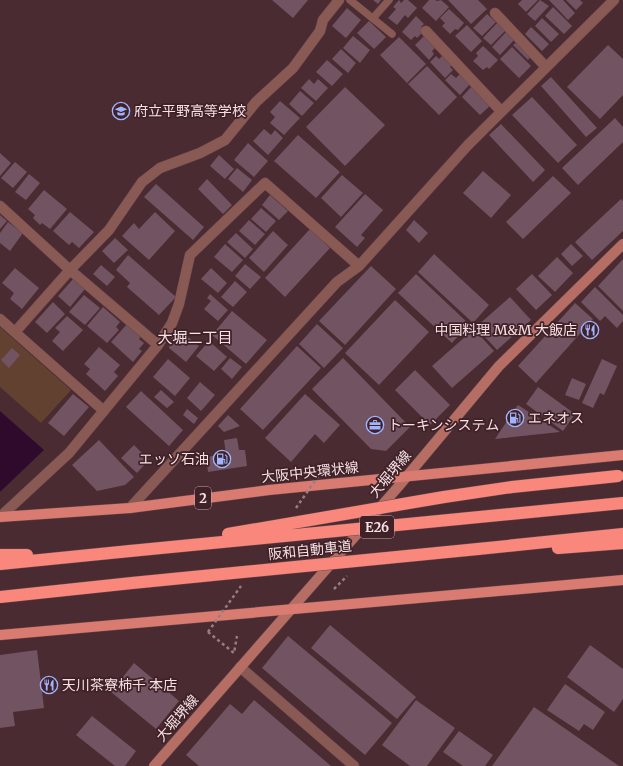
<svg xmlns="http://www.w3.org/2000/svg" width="623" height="766" font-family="Merriweather,'Noto Sans JP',serif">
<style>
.green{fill:#634130}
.water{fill:#300a2d}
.building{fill:#725362}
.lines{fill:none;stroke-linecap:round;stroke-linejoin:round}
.service-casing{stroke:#66484e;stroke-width:8}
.minor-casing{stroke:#66484e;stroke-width:11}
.secondary-casing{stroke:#66484e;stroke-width:11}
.primary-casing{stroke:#66484e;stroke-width:11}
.motorway-casing{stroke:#66484e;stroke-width:13}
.path{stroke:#987d82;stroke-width:2.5;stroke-dasharray:3 3;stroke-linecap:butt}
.service{stroke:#895a54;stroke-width:7}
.minor{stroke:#895a54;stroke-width:10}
.secondary{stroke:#b66d64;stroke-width:10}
.primary{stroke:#d97b70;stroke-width:10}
.motorway{stroke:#f9877b;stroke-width:12}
.motorway-bridge-casing{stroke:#66484e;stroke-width:13;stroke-linecap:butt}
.path-bridge{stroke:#987d82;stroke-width:2.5;stroke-dasharray:3 3;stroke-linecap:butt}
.motorway-bridge{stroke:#f9877b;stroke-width:12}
.labels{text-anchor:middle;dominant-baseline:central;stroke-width:3.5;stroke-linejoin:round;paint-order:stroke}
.shield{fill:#3f2127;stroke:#bfa7ab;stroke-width:1}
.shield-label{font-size:13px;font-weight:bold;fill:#f6e1e4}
.poi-label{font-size:14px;fill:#f6e1e4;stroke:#3f2127;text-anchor:start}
.street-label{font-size:14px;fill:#f6e1e4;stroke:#3f2127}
.neighbourhood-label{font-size:15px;fill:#f6e1e4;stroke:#3f2127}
</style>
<rect width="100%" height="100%" fill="#4a2b31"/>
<path class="green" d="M0 327 71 390 41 423 0 387Z"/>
<path class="water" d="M0 411 44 450 0 492Z"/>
<path class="building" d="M272 0H308L293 18Z
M373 0H381L378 4Z
M399 0 401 3 404 0H408L417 8 408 18 405 15 397 25 388 18 396 9 393 7Z
M429 0H435L437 1 441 0 449 7 436 21 422 8Z
M448 0H478L487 9 471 24Z
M522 0H538L526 12 518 4Z
M540 0 549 6 535 21 527 14Z
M549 0H563L575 13 568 20Z
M566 0H580L583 3 576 10Z
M553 7 572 26 564 34 545 16Z
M347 8 361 20 346 38 332 26Z
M449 9 464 23 458 30 455 29 450 34 442 26 445 23 440 18Z
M487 14 496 22 482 36 473 28Z
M416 16 424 24 421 27 425 30 417 38 415 36 411 40 402 32Z
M542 18 559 34 551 42 535 26Z
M369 21 386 37 374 49 357 33Z
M497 23 505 31 491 45 483 38Z
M467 25 482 41 471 52 455 36Z
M531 27 549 44 542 51 525 34Z
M506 32 514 40 500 55 492 47Z
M426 34 437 46 432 51 434 54 429 60 415 45Z
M353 36 370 50 360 63 343 48Z
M399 37 426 64 407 83 380 55Z
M518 41 532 55 528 60 513 45Z
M608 45 623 59V95L600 119 567 87Z
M483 46 498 60 489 69 487 67 483 70 473 61 478 56 476 53Z
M512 47 531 66 519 78 500 59Z
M341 49 356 63 348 73 332 59Z
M444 54 454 63 450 67 453 70 445 78 430 62 436 56 439 59Z
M327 60 343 74 332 86 316 72Z
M427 66 457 97 439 115 408 84Z
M451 74 456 78 460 74 470 84 460 95 445 80Z
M551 77 597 128 586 137 541 86Z
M309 79 314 84 318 79 328 88 316 101 301 88Z
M472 86 491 105 480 115 462 97Z
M345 87 385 125 345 166 306 127Z
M300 91 314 103 302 116 289 104Z
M532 97 577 145 558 163 512 115Z
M280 101 300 118 284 135 270 123 275 117 270 112Z
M615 118 623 127V142L578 185 562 168Z
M501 124 545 170 533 182 489 135Z
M264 129 271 135 275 130 283 138 268 155 253 141Z
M298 135 340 172 316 198 274 161Z
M248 143 268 161 254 177 234 160Z
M0 153 11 163 0 176Z
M219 155 234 169 225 179 210 166Z
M15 162 27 172 13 188 1 178Z
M237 168 252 180 243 192 228 179Z
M483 171 511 195 491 218 463 193Z
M29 174 40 183 26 200 15 192Z
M342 175 363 193 341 217 321 198Z
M553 176 571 193 523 239 506 222Z
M207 179 232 205 223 214 198 189Z
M156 184 204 227 193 240 144 197Z
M44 190 67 209 50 229 42 223 40 225 33 218 35 215 28 209Z
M365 194 383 210 361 235 365 238 357 247 335 227Z
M270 195 288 211 279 220 262 205Z
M621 199 623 201V231L592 260 575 242Z
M261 208 276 221 266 232 251 219Z
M70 212 94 232 79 248 72 242 69 245 53 231Z
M155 212 175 231 149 260 122 236 134 223 139 229Z
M0 215 7 221 0 229Z
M249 220 265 234 255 245 239 231Z
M414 220 428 233 419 243 406 230Z
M8 222 23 233 10 251 0 243V233Z
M310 229 330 248 285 297 265 278Z
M273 231 288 245 264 272 249 258Z
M236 233 253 249 245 258 227 242Z
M115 238 128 250 114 263 102 251Z
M225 244 243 260 232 272 214 257Z
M571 244 583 256 572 266 561 254Z
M434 254 489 305 473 323 418 272Z
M128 255 176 297 159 315 127 287 130 283 116 270Z
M557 257 573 273 555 292 538 276Z
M623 259V311L598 286Z
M245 264 261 277 250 289 235 276Z
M101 265 115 277 107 286 93 274Z
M371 266 396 289 345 345 319 321Z
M15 268 39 288 22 309 10 299 14 293 2 283Z
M211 268 227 283 218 293 201 279Z
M416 274 469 324 452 343 398 293Z
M532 274 552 295 536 310 516 289Z
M74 278 85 289 70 307 58 296Z
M235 281 247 292 233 307 221 297Z
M595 287 623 315V321L617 328 605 316 600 321 581 302Z
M210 294 228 310 218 321 204 309 211 301 207 298Z
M84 295 100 308 85 325 69 312Z
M510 297 531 320 497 350 476 327Z
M395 300 429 332 379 385 345 353Z
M53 302 65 314 47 333 35 322Z
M575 303 593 319 536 383 518 366Z
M103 307 120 322 116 327 119 330 107 343 87 326Z
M232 311 267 340 246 364 212 335Z
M67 316 83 330 63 351 52 341 60 332 55 328Z
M128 323 142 335 139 339 144 343 139 349 142 351 133 362 111 342Z
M317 324 343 348 324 368 299 344Z
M178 329 199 346 186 362 169 348 172 336Z
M474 329 494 351 452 388 432 366Z
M209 341 227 357 214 371 196 356Z
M297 346 321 368 263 430 240 409Z
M99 347 120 365 114 372 118 376 105 391 86 374 90 369 84 364Z
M12 348 20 355 9 368 1 360Z
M230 358 242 367 232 379 221 369Z
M343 358 410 427 386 451 371 449 312 389Z
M168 359 190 378 175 396 153 377Z
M602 359 617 366 604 395 600 393 593 408 582 403Z
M415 370 450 405 430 425 395 390Z
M572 378 586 384 579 400 565 395Z
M200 382 215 395 201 411 187 398Z
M538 387 575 414 563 431 526 404Z
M161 390 174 402 167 408 154 397Z
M141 391 183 430 169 446 126 407Z
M73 394 89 407 64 436 48 423Z
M305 394 340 425 324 443 315 434 291 462 265 438Z
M518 405 560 432 495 439Z
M187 409 198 418 194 424 183 415Z
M228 415 240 426 224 432 218 426Z
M237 438 239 450H245L247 466 208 472 206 457 226 454 224 440Z
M99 440 134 477 125 485 97 491 72 465Z
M134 445 149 460 137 473 121 458Z
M330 625 416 697 397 719 311 648Z
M288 636 392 723 365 755 262 668Z
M590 645 623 669V699L614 712 567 677Z
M37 650 44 708 13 712 15 726 0 728V655Z
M134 663 179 701 156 729 111 692Z
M565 684 605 712 593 730 584 724 579 731 547 710Z
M254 700 331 766H199L186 755 230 704 242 714Z
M416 700 455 728 427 766H410L382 745Z
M534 707 619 766H492Z
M92 716 136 751 125 766H115L76 735Z
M459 731 493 755 485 766H463L443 752Z"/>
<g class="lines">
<defs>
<path id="service" d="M350 0 392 34
M373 18 389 0"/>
<path id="minor" d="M495 13 546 67
M426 31 501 111
M0 206 70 270 158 345
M0 319 104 411
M15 332 70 270 109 230 142 182 160 168 200 153 225 140 256 102 293 68 320 31 323 20 339 0
M130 508 337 282 359 266 468 145 614 0
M0 517 69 453 158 345 172 323 179 304 190 255 265 183 359 266
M240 667 354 766"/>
<path id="secondary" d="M154 766 398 487 499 366 623 244"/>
<path id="primary" d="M0 517 130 508 269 490 623 455
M0 635 623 580"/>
<path id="motorway" d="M558 548 623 543
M478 549 623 534
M0 555H27
M0 564 130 551"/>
</defs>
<use href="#service" class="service-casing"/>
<use href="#minor" class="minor-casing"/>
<use href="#secondary" class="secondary-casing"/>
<use href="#primary" class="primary-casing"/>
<use href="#motorway" class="motorway-casing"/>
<path class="path" d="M324 468H345
M334 589 347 576
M208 632 234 653 237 636"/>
<use href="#service" class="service"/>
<use href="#minor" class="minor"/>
<use href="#secondary" class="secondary"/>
<use href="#primary" class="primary"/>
<use href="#motorway" class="motorway"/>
<defs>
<path id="motorway-bridge" d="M228 534 444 497 512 487 618 476
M130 551 623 503
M0 597 132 583 478 549"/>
</defs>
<use href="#motorway-bridge" class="motorway-bridge-casing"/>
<path class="path-bridge" d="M296 508 324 468
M208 632 241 586"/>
<use href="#motorway-bridge" class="motorway-bridge"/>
</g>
<defs>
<symbol id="school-ring" viewBox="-11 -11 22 22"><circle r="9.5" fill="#3f2127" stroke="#a0b3fd" stroke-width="1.5"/><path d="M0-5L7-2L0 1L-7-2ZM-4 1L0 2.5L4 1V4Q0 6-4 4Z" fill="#a0b3fd"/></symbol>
<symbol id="restaurant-ring" viewBox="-11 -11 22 22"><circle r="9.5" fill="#3f2127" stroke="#a0b3fd" stroke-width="1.5"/><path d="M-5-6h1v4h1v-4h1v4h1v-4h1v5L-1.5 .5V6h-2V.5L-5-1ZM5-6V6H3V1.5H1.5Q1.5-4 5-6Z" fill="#a0b3fd"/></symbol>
<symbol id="fuel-ring" viewBox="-11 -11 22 22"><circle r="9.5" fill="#3f2127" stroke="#a0b3fd" stroke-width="1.5"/><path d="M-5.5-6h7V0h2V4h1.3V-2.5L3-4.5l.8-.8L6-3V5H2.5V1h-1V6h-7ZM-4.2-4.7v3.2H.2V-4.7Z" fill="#a0b3fd"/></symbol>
<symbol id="office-ring" viewBox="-11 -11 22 22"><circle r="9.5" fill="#3f2127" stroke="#a0b3fd" stroke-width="1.5"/><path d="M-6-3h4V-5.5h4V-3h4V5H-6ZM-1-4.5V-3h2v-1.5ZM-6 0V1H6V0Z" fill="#a0b3fd"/></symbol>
</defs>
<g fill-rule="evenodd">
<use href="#school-ring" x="111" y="101" width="20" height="20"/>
<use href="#restaurant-ring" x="580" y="320" width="20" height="20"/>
<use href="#fuel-ring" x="505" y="408" width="20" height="20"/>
<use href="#office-ring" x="365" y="415" width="20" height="20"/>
<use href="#fuel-ring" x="212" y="449" width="20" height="20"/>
<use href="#restaurant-ring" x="39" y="675" width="20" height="20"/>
</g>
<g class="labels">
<g class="shield">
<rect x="195" y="487" width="16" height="22" rx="3"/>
<rect x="360" y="516" width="34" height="22" rx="3"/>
</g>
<g class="shield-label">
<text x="203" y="498">2</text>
<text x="377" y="527">E26</text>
</g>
<g class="poi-label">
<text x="134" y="111">府立平野高等学校</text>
<text x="577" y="330" text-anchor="end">中国料理 M&amp;M 大飯店</text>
<text x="528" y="418">エネオス</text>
<text x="388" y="425">トーキンシステム</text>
<text x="209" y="459" text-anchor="end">エッソ石油</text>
<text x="62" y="685">天川茶寮柿千 本店</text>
</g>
<g class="street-label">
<text transform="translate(310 472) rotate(-6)">大阪中央環状線</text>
<text transform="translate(390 474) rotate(-50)">大堀堺線</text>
<text transform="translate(310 550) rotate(-6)">阪和自動車道</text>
<text transform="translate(177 718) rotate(-49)">大堀堺線</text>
</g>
<g class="neighbourhood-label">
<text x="195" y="337">大堀二丁目</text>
</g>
</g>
</svg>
